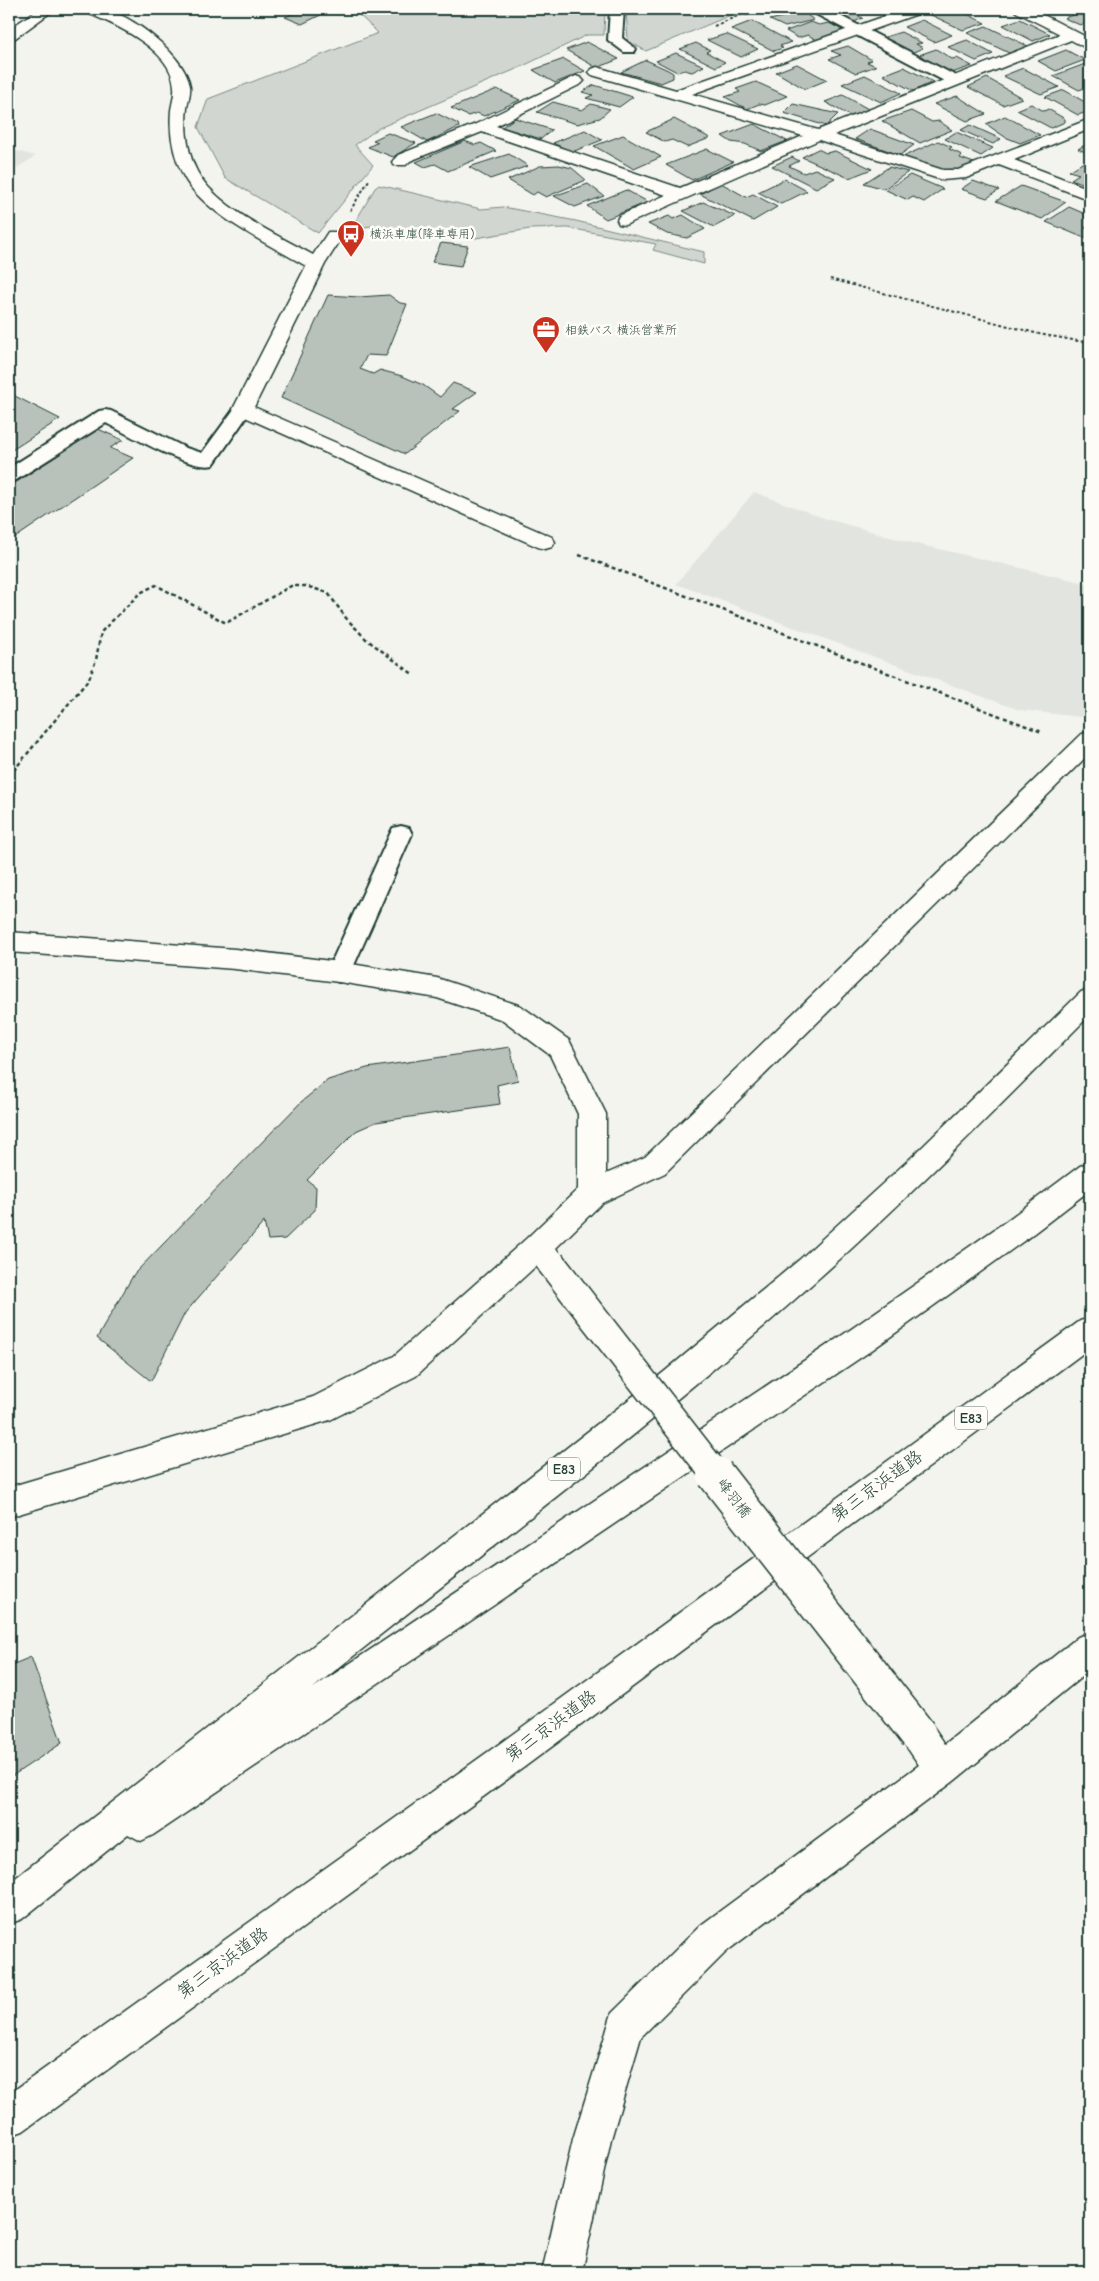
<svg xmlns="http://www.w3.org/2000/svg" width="1099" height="2281" font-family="'Comic Neue','Klee One',sans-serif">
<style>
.built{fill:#e2e5df}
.green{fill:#d1d6d1;stroke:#788a82}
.building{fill:#b9c1bb;stroke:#1f3d34}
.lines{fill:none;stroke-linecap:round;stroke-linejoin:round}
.lane-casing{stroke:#1f3d34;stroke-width:4}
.street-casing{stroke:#1f3d34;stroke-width:3}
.secondary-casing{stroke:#1f3d34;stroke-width:3}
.highway-casing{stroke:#1f3d34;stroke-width:3}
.path-far1{stroke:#1f3d34;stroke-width:2;stroke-dasharray:3 2.5;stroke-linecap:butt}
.path{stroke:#1f3d34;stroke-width:2.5;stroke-dasharray:4 3;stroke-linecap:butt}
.lane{fill:#fdfcf7;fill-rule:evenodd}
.street{fill:#fdfcf7;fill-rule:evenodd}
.secondary{fill:#fdfcf7;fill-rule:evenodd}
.highway{fill:#fdfcf7;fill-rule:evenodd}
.street-bridge-far1-casing{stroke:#1f3d34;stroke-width:31;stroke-linecap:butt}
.street-bridge-casing{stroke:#1f3d34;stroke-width:39;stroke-linecap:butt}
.street-bridge-far1{stroke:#fdfcf7;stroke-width:28}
.street-bridge{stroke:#fdfcf7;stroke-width:36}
.labels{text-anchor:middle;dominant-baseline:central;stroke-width:5;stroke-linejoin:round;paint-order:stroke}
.far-poi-label{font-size:12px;fill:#1f3d34;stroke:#fdfcf7;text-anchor:start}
.shield{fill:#fdfcf7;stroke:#62766e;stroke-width:1}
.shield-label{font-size:14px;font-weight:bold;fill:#1f3d34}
.street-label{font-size:15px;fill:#1f3d34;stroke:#fdfcf7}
.near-street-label{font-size:18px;fill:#1f3d34;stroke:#fdfcf7}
</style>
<rect width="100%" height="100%" fill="#f4f4ef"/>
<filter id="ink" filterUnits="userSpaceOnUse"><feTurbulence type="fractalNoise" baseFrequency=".02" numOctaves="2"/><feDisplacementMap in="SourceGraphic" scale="10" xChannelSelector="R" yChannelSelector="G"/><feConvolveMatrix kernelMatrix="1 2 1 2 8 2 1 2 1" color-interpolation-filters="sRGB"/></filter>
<g filter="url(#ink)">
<path class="built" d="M9 149 36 156 9 173Z
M754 492 824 518 909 542 1090 584V710L1080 717 1019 710 676 584Z"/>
<path class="green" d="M353 9H605L604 35H587L521 67 379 128 355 145 373 165 318 233 225 178 198 127 208 99 378 33Z
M626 9H745L646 51 628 41Z
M379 185 481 209 503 207 576 221 704 252V264L653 250 656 244 568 228 530 229 470 239 371 226 351 229 375 188Z"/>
<path class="building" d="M304 9H333L302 24 285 17Z
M825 9H856L857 10 853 13 863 18 854 22Z
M947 9H957L985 23 963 30 931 15Z
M1042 9H1078L1079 10 1066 14 1059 12 1052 14Z
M1090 9V22L1080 25 1064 18Z
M803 12 814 20 785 27 770 20Z
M1020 19 1050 34 1033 41 1003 25Z
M922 20 952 35 934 42 904 27Z
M752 21 791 42 780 46 783 48 774 51 731 29Z
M811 22 819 25 829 23 844 31 817 40 808 35 798 38 786 31Z
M986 26 1028 46 1009 53 967 33Z
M901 32 922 43 916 44 923 48 911 53 882 38Z
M726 34 758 49 741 57 707 40Z
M967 40 993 54 976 61 948 47Z
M587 42 619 59 597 68 566 50Z
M696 43 710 50 706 52 725 62 716 67 680 49Z
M848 46 872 60 867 62 876 66 856 73 829 59 841 55 831 51Z
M936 49 952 59 957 58 972 66 952 73 916 56Z
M1066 50 1085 60 1056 71 1038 61Z
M676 53 704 66 692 72 684 70 677 72 656 61Z
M564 59 585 71 555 83 533 70Z
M646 60 668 70 673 73V78L661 83 621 72Z
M797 64 827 80 805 89 776 72Z
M1085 64 1090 67V86L1079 90 1053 76Z
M904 67 933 82 913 91 883 75Z
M1023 68 1059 87 1041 94 1003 76Z
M865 75 901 93 881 102 842 84Z
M987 78 1022 98 1003 105 968 87Z
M756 82 787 96 765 105 759 104 747 109 725 97 740 92 736 89Z
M594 85 633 97 619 107 586 98 593 95 582 92Z
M497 89 520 100 484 116 477 113 468 116 451 108Z
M1064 90 1090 105V111L1078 115 1045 97Z
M843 95 870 110 852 117 825 102Z
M957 96 986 114 967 121 934 104Z
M553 102 582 110 591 104 610 109 600 118 577 124 537 112Z
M793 104 838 114 826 126 784 113Z
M1031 104 1044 111 1048 109 1065 119V122L1051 128 1017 110Z
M911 111 932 122 939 121 952 130 920 143 882 121Z
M436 113 458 124 459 127 427 142 401 127Z
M1005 116 1040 135 1020 143 1005 137 986 124Z
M515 118 552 130 541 139 502 127Z
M674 119 710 138 687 147 672 140 665 142 646 132Z
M754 124 787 141 761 151 745 144 731 142 722 136Z
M970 125 1001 139 993 144 961 130Z
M870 129 914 145 900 155 855 139Z
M585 130 602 140 572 152 553 143Z
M956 132 993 148 981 156 945 139Z
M388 133 416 143 393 157 368 147 378 142 373 140Z
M623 135 661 157 634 169 594 146Z
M465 141 475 145 481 143 496 151 448 171 435 164 425 167 416 162Z
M938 141 952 147 949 149 962 155 960 158 974 163 957 172 950 169 945 171 902 157Z
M1090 142V154L1078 149Z
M707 149 733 162 692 180 666 165Z
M818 149 826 153 835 151 872 169 849 178 802 157Z
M509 154 528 166 490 179 469 167Z
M792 157 799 161 789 166 804 173 815 169 835 178 816 188 772 166Z
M1084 162 1090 164V183L1088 185 1071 179 1079 174 1069 171Z
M559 165 572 168 586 180 546 197 537 192 533 195 508 180 540 166Z
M889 167 908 172 884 189 864 183Z
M910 175 943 189 924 202 913 197 908 200 886 190Z
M785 179 807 191 781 204 758 192Z
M973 181 999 190 987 198 961 189Z
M721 183 746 197 753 194 777 207 753 221 700 194Z
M588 184 604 196 575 207 554 196Z
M1021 186 1066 202 1042 219 996 201Z
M626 190 648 202 606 219 587 206Z
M703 202 735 216 714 227 683 211Z
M1069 207 1090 216V224L1085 228 1090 229 1089 240 1046 222Z
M683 215 705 229 687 238 667 234 648 224 669 216 673 219Z
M441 243 468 246 461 266 432 262Z
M328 295 359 297 389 295 400 303 407 304 386 356 367 355 360 369 373 374 380 370 402 376 423 385 440 397 453 383 477 392 453 409 460 411 405 454 281 398Z
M9 393 60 419 9 452Z
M98 429 123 440 110 448 133 458 9 542V487Z
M510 1047 518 1080 497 1085 500 1104 376 1122 356 1131 307 1180 316 1187 315 1210 285 1239 268 1240 264 1222 185 1313 151 1381 97 1338 134 1274 301 1102 328 1080 367 1068Z
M9 1653 14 1664 31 1657 62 1743 9 1778Z"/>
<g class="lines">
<defs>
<path id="lane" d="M610 9H624L622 38 636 49 634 52H624L608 40Z
M810 9H827L960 78 962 81 955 85 950 84 812 12Z
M243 404 249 405 252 409 213 465C190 471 128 434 106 423L16 480 9 482V468L99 411 105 410 111 411 186 448 202 453 237 405Z
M401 826 409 828 412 834 351 972 348 979 339 982 330 979 327 972 390 834 393 828Z"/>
<path id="street" d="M83 9C88 9 96 8 102 9 130 13 185 55 190 86 191 93 188 101 187 108 184 130 188 159 201 178 225 212 278 235 313 255L328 232H340L343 236 325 264 254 407 552 537 555 542 552 547 545 549 538 547 236 413 233 409 306 266C270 245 204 214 184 177 173 156 169 133 171 110 172 103 175 95 174 87 173 50 115 24 85 12Z
M905 9H925L923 12 692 94 818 130 1060 34 1016 12 1014 9H1032L1090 39V50L1071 40 834 135 943 170H958L1090 119V129L1014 160 1090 189V200L999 165 966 178 942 180 819 140 625 225 619 224 617 220 619 216 666 195 482 132 410 161 406 165H394L392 162 398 155 476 124 576 76 581 78 584 81 581 84 496 126 680 188 803 136 592 75 589 72 592 69 597 67 676 90Z
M1090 732V753L665 1173 602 1203 556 1248 565 1263 561 1272 551 1276 541 1272 536 1266 416 1376 330 1420 9 1517V1487L313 1397 394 1356 527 1238 578 1189V1114L550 1055 503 1020 437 998 339 982 235 969 9 952V932L235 949 339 962 437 978 521 1006 569 1040 606 1114V1174L645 1157 1082 734Z
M1090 1632V1670L954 1781 727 1951 641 2037 611 2139 582 2272H542L573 2139 612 2013 701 1925 919 1765 906 1746 901 1734 906 1722 918 1717 930 1722 945 1744 1078 1637Z"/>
<path id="secondary" d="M39 9H55L14 39 9 40V29Z"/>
<path id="highway" d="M1090 989V1015C1001 1104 913 1194 819 1278 657 1423 483 1553 313 1688L847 1332 1005 1222 1080 1166 1090 1162V1190L1025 1240 869 1352 153 1835 141 1841 128 1834 22 1919 9 1924V1883L664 1372 799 1260 913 1156 1081 992Z
M1090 1318V1348L523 1768 23 2131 9 2136V2094L499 1744 1080 1321Z"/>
</defs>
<use href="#lane" class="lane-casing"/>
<use href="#street" class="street-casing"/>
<use href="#secondary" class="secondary-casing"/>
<use href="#highway" class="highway-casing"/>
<path class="path-far1" d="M714 26 740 15 768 13 783 9
M350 211 369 180
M830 279 1039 334 1090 343"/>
<path class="path" d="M579 555 1042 732
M9 776 89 679 96 660 101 632 140 593 156 585 226 623 291 586H306L328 593 346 618 366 639 414 675"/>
<use href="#lane" class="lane"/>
<use href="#street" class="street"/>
<use href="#secondary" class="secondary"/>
<use href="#highway" class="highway"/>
<defs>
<path id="street-bridge-far1" d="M551 1263 716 1475"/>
<path id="street-bridge" d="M715 1474 918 1734"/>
</defs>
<use href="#street-bridge-far1" class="street-bridge-far1-casing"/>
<use href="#street-bridge" class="street-bridge-casing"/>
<use href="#street-bridge-far1" class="street-bridge-far1"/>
<use href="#street-bridge" class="street-bridge"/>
</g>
</g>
<defs>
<symbol id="bus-pin" viewBox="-11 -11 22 30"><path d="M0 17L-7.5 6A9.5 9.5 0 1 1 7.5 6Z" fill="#c8321e" stroke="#fdfcf7"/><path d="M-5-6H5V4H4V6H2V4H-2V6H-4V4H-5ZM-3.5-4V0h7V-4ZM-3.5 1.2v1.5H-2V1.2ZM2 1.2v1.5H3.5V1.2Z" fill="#fff"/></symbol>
<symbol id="office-pin" viewBox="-11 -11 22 30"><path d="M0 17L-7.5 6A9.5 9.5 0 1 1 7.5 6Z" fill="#c8321e" stroke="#fdfcf7"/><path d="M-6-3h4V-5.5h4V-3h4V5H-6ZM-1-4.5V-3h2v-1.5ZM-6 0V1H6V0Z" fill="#fff"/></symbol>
</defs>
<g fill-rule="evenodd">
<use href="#bus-pin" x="335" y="218" width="32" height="43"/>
<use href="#office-pin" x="530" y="314" width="32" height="43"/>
</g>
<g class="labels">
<g class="far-poi-label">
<text x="370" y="234">横浜車庫(降車専用)</text>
<text x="565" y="330">相鉄バス 横浜営業所</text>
</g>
<g class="shield">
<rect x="955" y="1406.5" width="32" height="23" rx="4"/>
<rect x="548" y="1457.5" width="32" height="23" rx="4"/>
</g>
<g class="shield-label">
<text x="971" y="1418">E83</text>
<text x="564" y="1469">E83</text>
</g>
<g class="street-label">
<text transform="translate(734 1498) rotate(52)">峰羽橋</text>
</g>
<g class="near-street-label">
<text transform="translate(877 1486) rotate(-36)">第三京浜道路</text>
<text transform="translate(551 1726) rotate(-36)">第三京浜道路</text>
<text transform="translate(223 1963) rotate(-36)">第三京浜道路</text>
</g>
</g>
<rect width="1099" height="2281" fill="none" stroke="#fdfcf7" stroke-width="30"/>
<rect x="15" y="15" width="1069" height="2251" fill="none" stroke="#1f3d34" stroke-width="2" filter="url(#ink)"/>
</svg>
